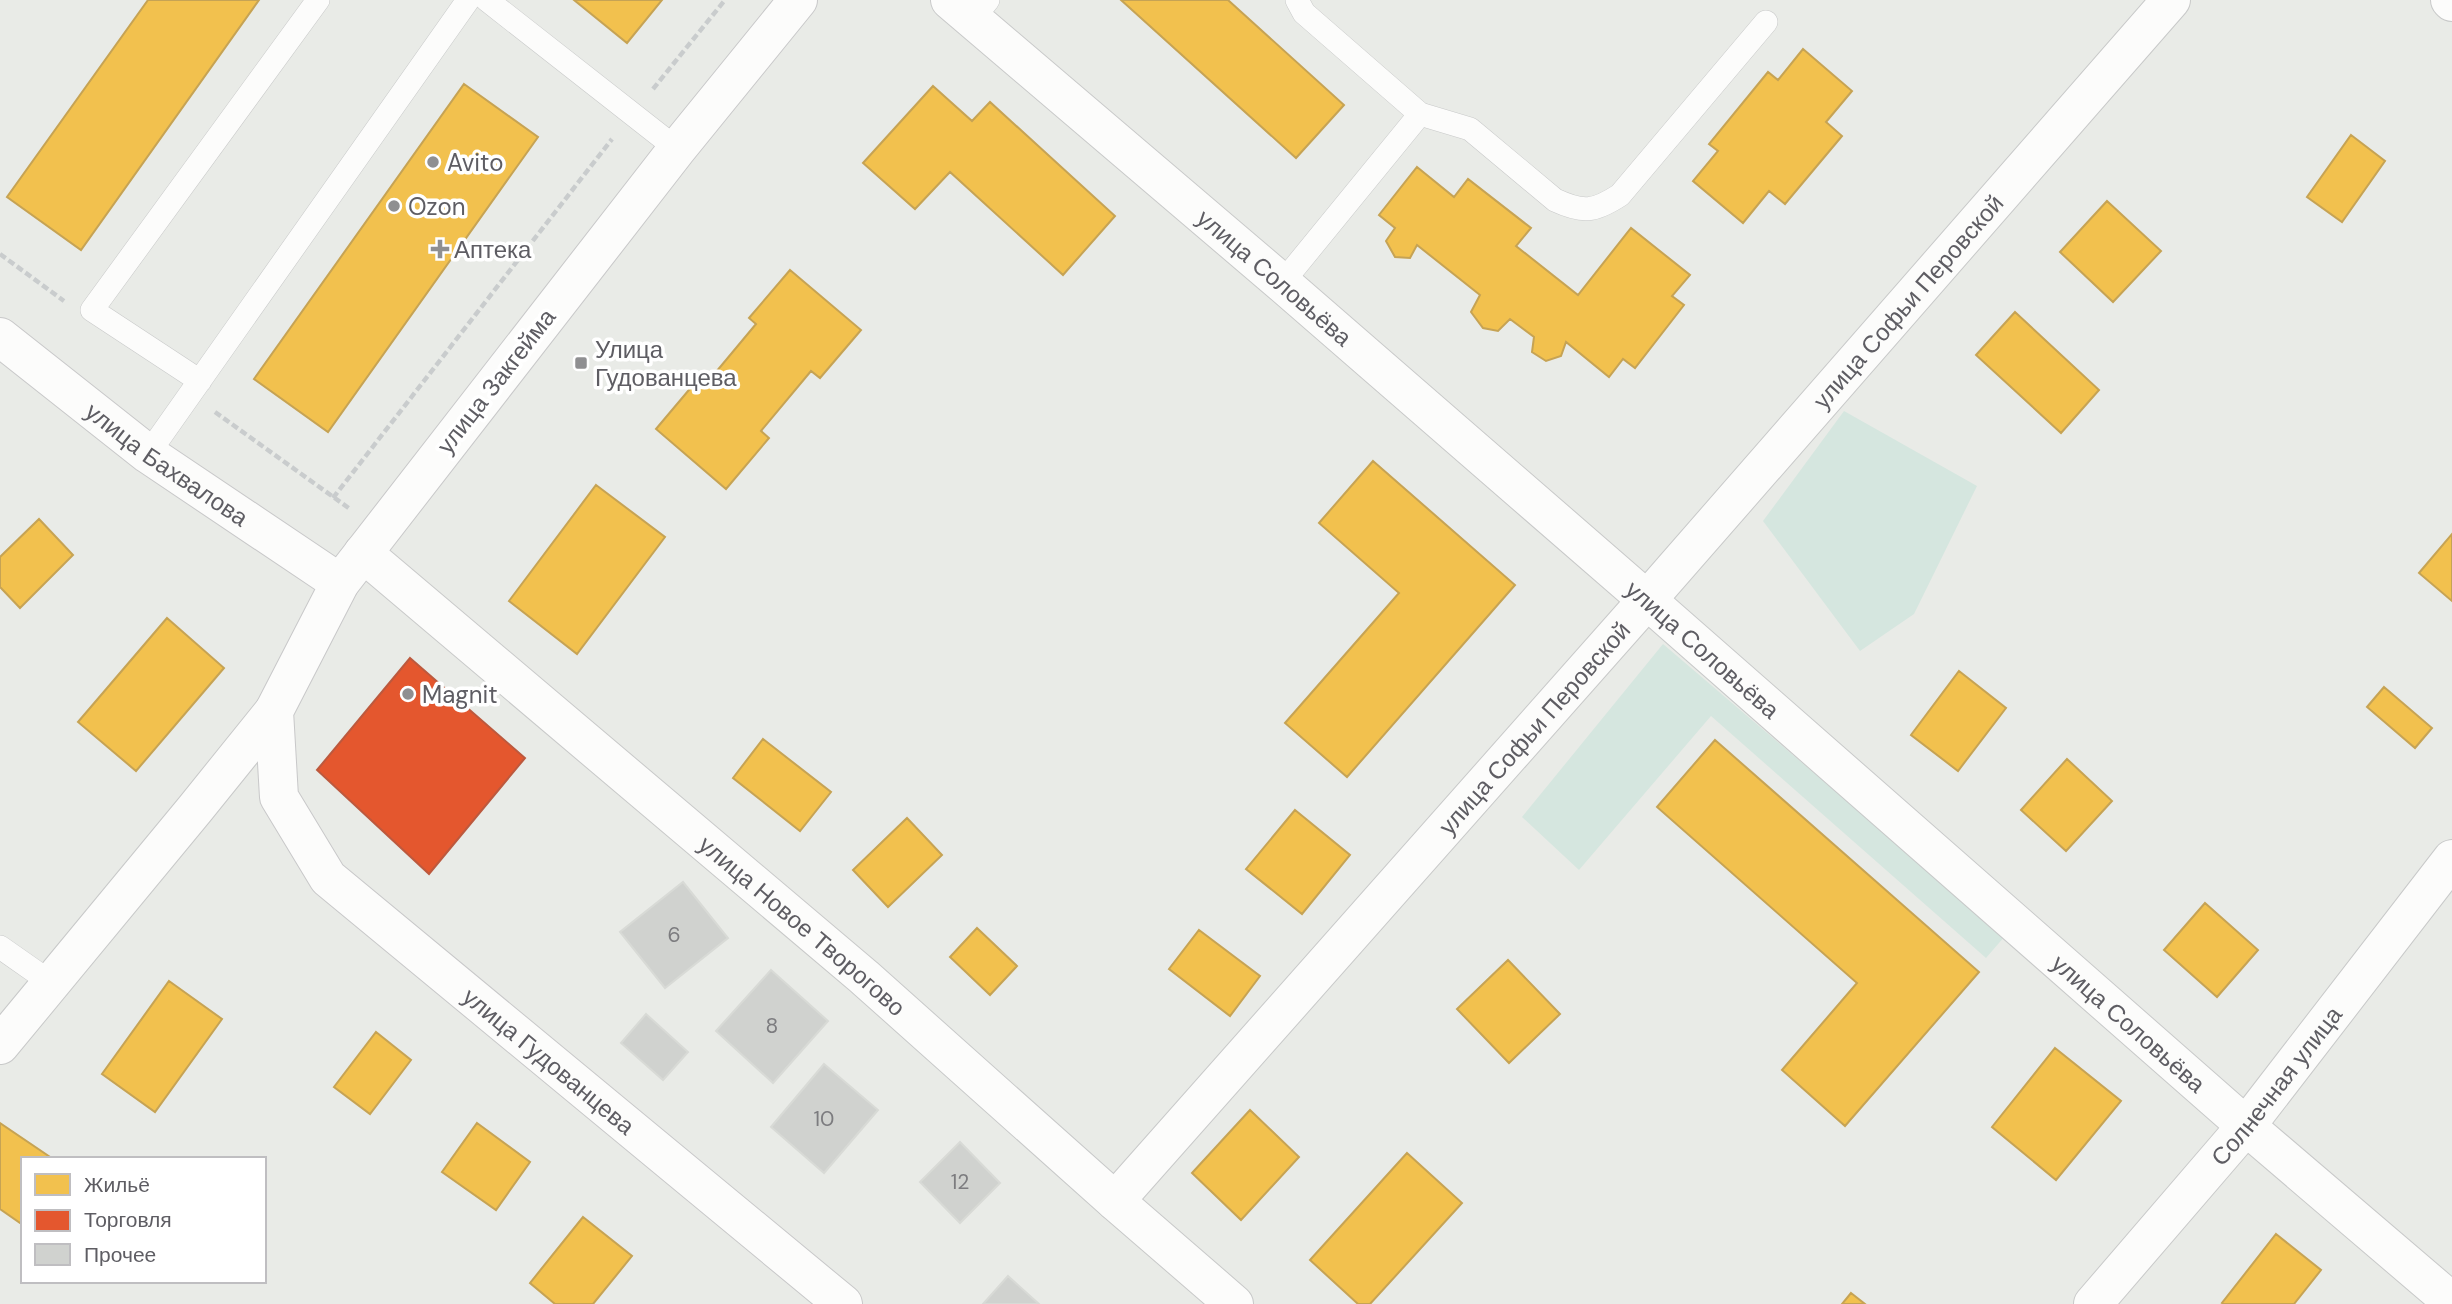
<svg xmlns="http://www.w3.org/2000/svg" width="2452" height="1304" font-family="'DM Sans',sans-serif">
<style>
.green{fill:#d5e6df}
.homes{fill:#f2c14e;stroke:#c6a354;stroke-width:2}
.shops{fill:#e4572e;stroke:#bc593e;stroke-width:2}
.building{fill:#d0d2cf;stroke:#d8dad6;stroke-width:2}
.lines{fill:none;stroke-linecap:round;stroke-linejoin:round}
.lane-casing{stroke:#c8c9c9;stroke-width:24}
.street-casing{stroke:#c8c9c9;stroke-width:40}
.secondary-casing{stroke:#c8c8c9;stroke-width:40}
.path{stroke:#c9cccd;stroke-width:4.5;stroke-dasharray:7 3.5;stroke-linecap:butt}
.lane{stroke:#fcfcfb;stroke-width:23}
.street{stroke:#fcfcfb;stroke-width:38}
.secondary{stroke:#fcfcfb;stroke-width:38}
.poi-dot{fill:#8f8f91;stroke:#fff;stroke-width:2.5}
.labels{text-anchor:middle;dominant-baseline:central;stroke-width:7;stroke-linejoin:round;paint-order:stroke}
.number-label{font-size:21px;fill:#7c7c7f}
.poi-label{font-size:24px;fill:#5e5d63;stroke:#fff;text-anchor:start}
.street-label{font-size:24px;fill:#5e5d63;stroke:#fff}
</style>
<rect width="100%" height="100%" fill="#e9ebe7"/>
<path class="green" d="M1844 411 1977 486 1914 614 1860 651 1763 521Z
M1663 644 2005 936 1986 958 1711 716 1579 870 1522 817Z"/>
<path class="homes" d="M148 0H259L81 250 7 197Z
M574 0H662L627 43Z
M1121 0H1228L1344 105 1296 158Z
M1803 49 1852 91 1826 122 1842 136 1785 204 1769 191 1743 223 1693 181 1718 151 1709 144 1768 72 1778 80Z
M464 84 538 137 328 432 254 379Z
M933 86 972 121 990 102 1115 216 1063 275 950 172 915 209 863 163Z
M2351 135 2385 161 2342 222 2307 197Z
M1417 167 1454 197 1468 179 1531 228 1516 246 1578 295 1631 228 1690 275 1672 296 1684 305 1635 368 1623 359 1609 377 1566 342 1561 356 1546 361 1532 352 1534 337 1510 319 1498 331 1483 328 1471 312 1480 295 1417 245 1410 258 1395 257 1386 241 1395 228 1379 215Z
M2107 201 2161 251 2113 302 2060 252Z
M790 270 861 330 820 378 811 371 761 431 769 438 726 489 656 429 699 378 706 384 756 324 749 318Z
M2015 312 2099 390 2061 433 1976 355Z
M1373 461 1515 585 1347 777 1285 723 1399 593 1319 523Z
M596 485 665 537 577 654 509 601Z
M39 519 73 555 20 608 0 587V557Z
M2452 534V601L2419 573Z
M167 618 224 668 136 771 78 722Z
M1959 671 2006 708 1958 771 1911 735Z
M2384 687 2432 728 2415 748 2367 707Z
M763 739 831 792 800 831 733 778Z
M1715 740 1979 972 1845 1126 1782 1070 1857 983 1657 807Z
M2067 759 2112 801 2066 851 2021 810Z
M1295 810 1350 855 1302 914 1246 869Z
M907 818 942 855 888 907 853 870Z
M2205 903 2258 950 2217 997 2164 950Z
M977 928 1017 966 990 995 950 957Z
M1199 930 1260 976 1230 1016 1169 969Z
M1508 960 1560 1014 1509 1063 1457 1009Z
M169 981 222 1019 155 1112 102 1074Z
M376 1032 411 1060 370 1114 334 1087Z
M2055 1048 2121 1101 2056 1180 1992 1127Z
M1250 1110 1299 1157 1241 1220 1192 1173Z
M0 1123 53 1159H23V1225L0 1209Z
M477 1123 530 1162 496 1210 442 1172Z
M1407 1153 1462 1203 1370 1304H1358L1310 1260Z
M583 1217 632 1256 593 1304H555L530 1283Z
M2276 1234 2321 1270 2294 1304H2224L2222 1303Z
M1851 1293 1865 1304H1842Z"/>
<path class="shops" d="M410 658 525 758 429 874 317 770Z"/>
<path class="building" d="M683 882 728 938 665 988 620 932Z
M771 970 828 1021 773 1083 716 1031Z
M646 1014 688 1052 663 1080 621 1043Z
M824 1064 878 1110 824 1173 771 1127Z
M960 1142 1000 1183 960 1223 920 1182Z
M1008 1276 1039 1304H983Z"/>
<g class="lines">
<defs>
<path id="lane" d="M487 0 677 149
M972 19 988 0
M1420 114 1470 129 1555 200C1583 213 1594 212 1620 195L1766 22
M1282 283 1420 114 1304 13 1297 0
M200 381 92 310 318 0
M148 454 468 0
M0 947 50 982"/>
<g id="street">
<path id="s1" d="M950 0 1282 283 1647 600 2246 1126 2452 1302"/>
<path d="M2450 0 2452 2"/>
<path id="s2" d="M363 553 864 977 1115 1201 1234 1304"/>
<path d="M0 1045 195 809 274 711"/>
<path id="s3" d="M1115 1201 1647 600 2171 0"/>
<path id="s4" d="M2093 1304 2246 1126 2452 859"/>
</g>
<g id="secondary">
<path id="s5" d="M798 0 677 149 340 583 274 711 279 797 328 878 843 1304"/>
<path id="s6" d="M0 337 148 454 340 583"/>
</g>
</defs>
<use href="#lane" class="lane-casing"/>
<use href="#street" class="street-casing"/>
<use href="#secondary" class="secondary-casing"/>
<path class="path" d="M653 89 725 0
M0 254 64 301
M215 412 350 509
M333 498 612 139"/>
<use href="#lane" class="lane"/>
<use href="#street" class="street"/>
<use href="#secondary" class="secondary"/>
</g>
<g class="poi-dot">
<circle cx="433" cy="162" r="7"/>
<circle cx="394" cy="206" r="7"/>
<path d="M436.5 238.5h7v7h7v7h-7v7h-7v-7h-7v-7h7z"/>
<rect x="574" y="356" width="14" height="14" rx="3.5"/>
<circle cx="408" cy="694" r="7"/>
</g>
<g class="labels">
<g class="number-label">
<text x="674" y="935">6</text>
<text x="772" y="1026">8</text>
<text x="824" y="1119">10</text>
<text x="960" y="1182">12</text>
</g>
<g class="poi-label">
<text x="447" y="162">Avito</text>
<text x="408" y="206">Ozon</text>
<text x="454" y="249">Аптека</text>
<text x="595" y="349">Улица<tspan x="595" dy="28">Гудованцева</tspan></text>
<text x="422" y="694">Magnit</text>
</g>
<g class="street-label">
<text stroke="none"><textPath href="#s1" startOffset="427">улица Соловьёва</textPath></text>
<text stroke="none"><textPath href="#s3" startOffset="1199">улица Софьи Перовской</textPath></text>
<text transform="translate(496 381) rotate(-52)">улица Закгейма</text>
<text stroke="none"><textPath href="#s6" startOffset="210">улица Бахвалова</textPath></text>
<text stroke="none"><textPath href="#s1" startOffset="994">улица Соловьёва</textPath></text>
<text stroke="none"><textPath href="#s3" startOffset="632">улица Софьи Перовской</textPath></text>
<text stroke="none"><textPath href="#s2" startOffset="576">улица Новое Творогово</textPath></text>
<text stroke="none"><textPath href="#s1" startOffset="1561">улица Соловьёва</textPath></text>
<text stroke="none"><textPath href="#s5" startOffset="1353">улица Гудованцева</textPath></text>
<text stroke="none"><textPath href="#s4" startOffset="285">Солнечная улица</textPath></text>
</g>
</g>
<rect x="21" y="1157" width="245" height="126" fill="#ffffff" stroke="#bfbec1" stroke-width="2"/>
<rect x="35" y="1174" width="35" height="21" fill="#f2c14e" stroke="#bfbec1" stroke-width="2"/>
<text x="84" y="1192" font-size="21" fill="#5e5d63">Жильё</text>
<rect x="35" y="1210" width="35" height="21" fill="#e4572e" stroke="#bfbec1" stroke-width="2"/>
<text x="84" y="1227" font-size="21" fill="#5e5d63">Торговля</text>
<rect x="35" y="1244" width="35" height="21" fill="#d0d2cf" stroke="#bfbec1" stroke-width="2"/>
<text x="84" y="1262" font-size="21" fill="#5e5d63">Прочее</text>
</svg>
